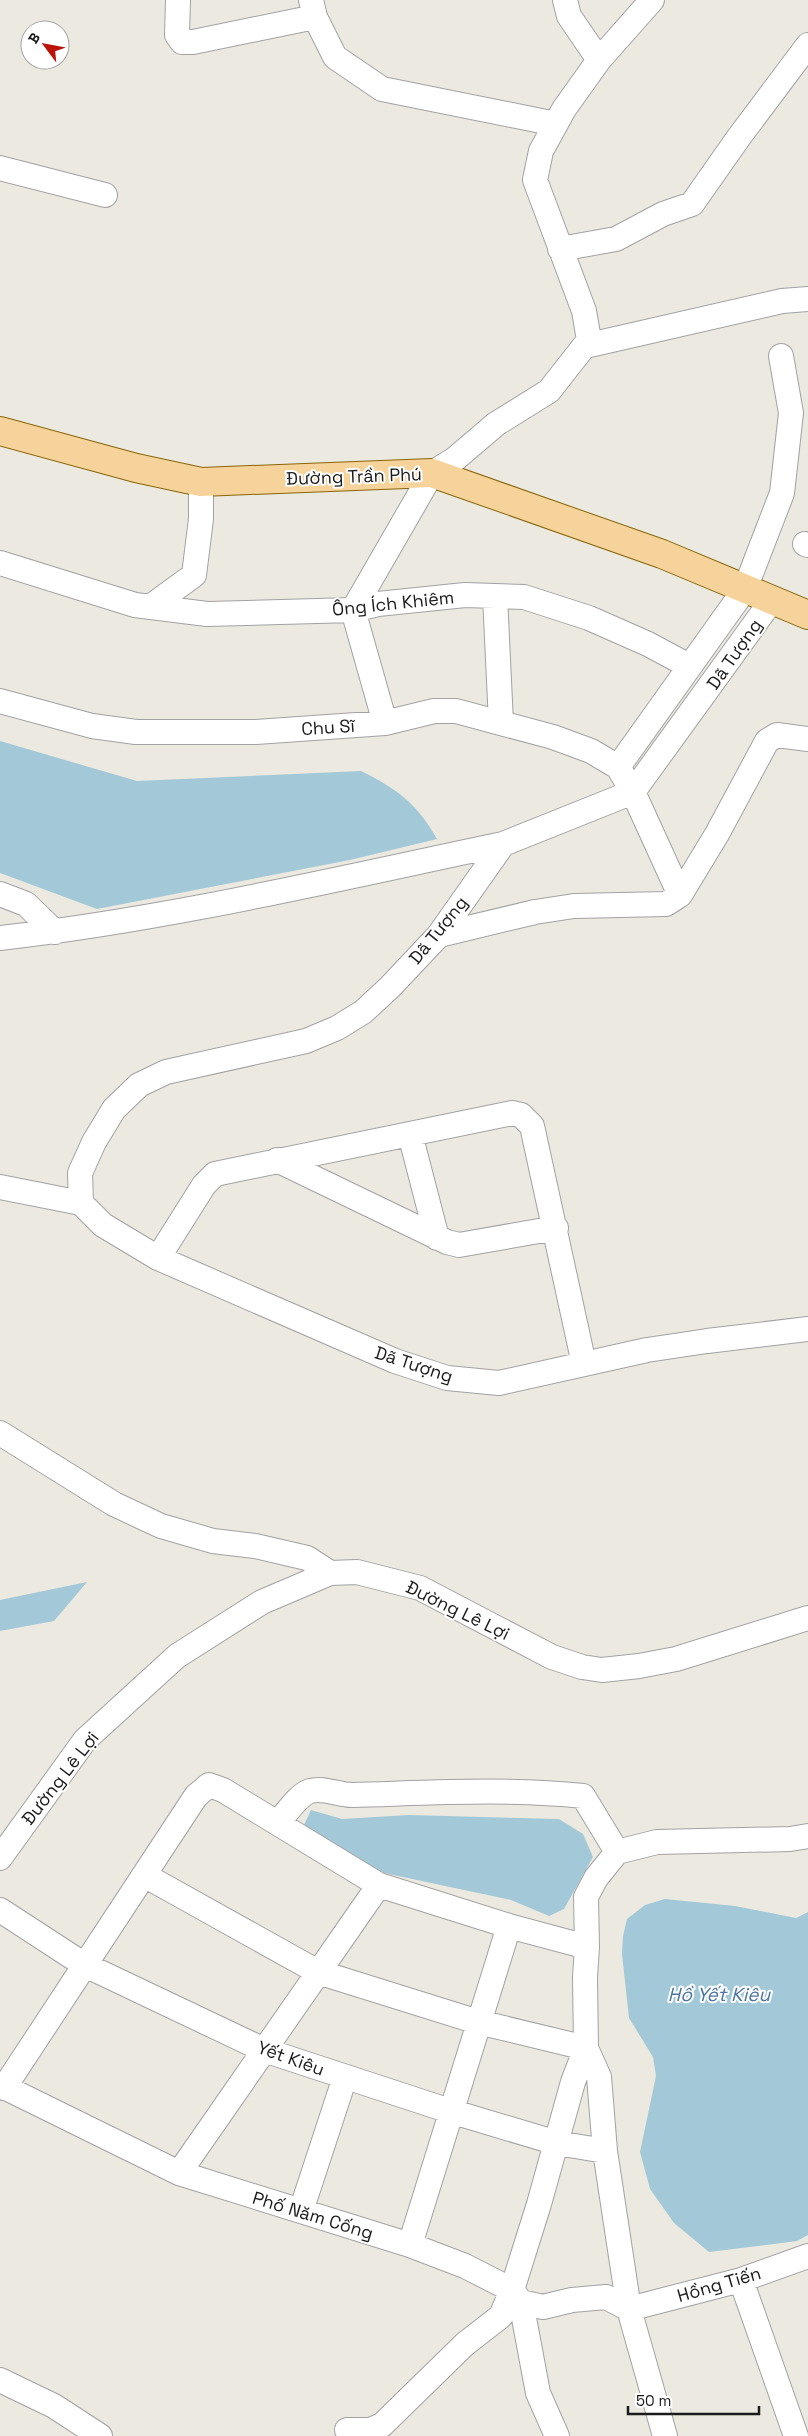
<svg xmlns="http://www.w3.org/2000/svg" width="808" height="2436" font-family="'Space Grotesk',sans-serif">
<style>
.water{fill:#a3c9d8}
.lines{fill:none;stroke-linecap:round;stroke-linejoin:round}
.minor-casing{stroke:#a2a2a2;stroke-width:26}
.major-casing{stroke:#8a6508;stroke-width:30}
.minor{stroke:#fff;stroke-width:24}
.major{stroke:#f6d39b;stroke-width:28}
.labels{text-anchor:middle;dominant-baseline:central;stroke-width:4;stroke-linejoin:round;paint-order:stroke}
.street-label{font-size:18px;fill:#1b1b1b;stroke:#fff}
.water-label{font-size:19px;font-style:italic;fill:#4d75a4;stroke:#fff}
</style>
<rect width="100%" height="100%" fill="#ece9e1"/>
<path class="water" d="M0 741 137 781 361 771C397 789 417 803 437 839L350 860 97 909 0 873Z
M87 1582 54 1621 0 1631V1600Z
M311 1810 342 1819 409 1815 559 1819 583 1834 593 1857 564 1909 549 1916 511 1900 384 1873 303 1827Z
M665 1899 735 1906 796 1918 808 1912V2235L797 2241 709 2252 674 2223 650 2189 640 2152 656 2076 653 2057 629 2018 622 1954 623 1936 627 1919 645 1905Z"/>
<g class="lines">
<defs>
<path id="minor" d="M178 0 177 35 182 42H193L315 17
M311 0 315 17 335 57 382 89 556 124
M565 0 569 16 599 60
M0 168 105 195
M560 249 616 239 663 214 692 204 739 137 808 45
M585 346 782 301 808 299
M805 544 808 545
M0 563 135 605 207 614 353 610 378 604 465 595 524 597 589 618 648 644 689 666
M495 596 501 723
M150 607 194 575 201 519V482
M0 701 92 726 136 732H256L385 723 434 711H456L553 737 591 751 618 767 633 792 680 895
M385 723 353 610 432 473 455 459 496 424 549 391 589 340 584 311 535 180 541 151 564 109 599 60 652 0
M618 767 745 589 782 493 791 413 781 356
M0 894 26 904 55 932
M439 935 535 912 574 906 666 904 680 895 717 834 767 741 777 735 808 739
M0 938C169 919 336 879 503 844
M410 1134 437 1238
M277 1160 447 1242 459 1245 556 1228
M0 1187 81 1203 103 1225 158 1258 395 1361 447 1378 499 1383 647 1350 707 1341 808 1329
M81 1203 80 1173 94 1142 114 1109 139 1085 166 1072 306 1041 337 1028 363 1012 390 987 439 935 503 844 633 792 772 600
M158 1258 204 1185 215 1174 512 1113 521 1115 532 1126 584 1364
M0 1433 114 1504 161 1526 213 1541 255 1546 307 1558 330 1573
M278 1822C287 1813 298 1795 310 1791 323 1787 339 1795 352 1795 428 1793 507 1788 583 1796L617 1852
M0 1858 85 1740 177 1656 262 1602 330 1573 357 1572 420 1588 552 1657 582 1667 602 1670 639 1666 676 1659 808 1618
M144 1875 318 1972 478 2022 586 2048 573 2082 539 2204 512 2290 501 2316 465 2344 382 2425 370 2430H347
M0 1910 83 1964 264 2050 450 2111 557 2143 605 2151
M0 2085 179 2173 410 2245 465 2266 512 2290 521 2302 543 2307 572 2300 606 2297 629 2309
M4 2088 196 1796 209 1785 223 1790 379 1885 509 1926 587 1947
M179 2173 379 1885
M301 2211 345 2077
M410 2245 509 1926
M741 2280 796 2436
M521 2302 538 2393 557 2436
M629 2309 741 2280 808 2256
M0 2380 54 2406 100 2436
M665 2436 629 2309 605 2151 599 2077 586 2048 585 1977 587 1947 586 1897 596 1878 617 1852 657 1842 790 1839 808 1836"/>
<path id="major" d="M0 431 136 468 201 482 432 473 662 554 808 615"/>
</defs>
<use href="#minor" class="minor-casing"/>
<use href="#major" class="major-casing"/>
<use href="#minor" class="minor"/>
<use href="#major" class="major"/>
</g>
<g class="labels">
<g class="street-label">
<text transform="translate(354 476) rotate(-2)">Đường Trần Phú</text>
<text transform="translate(393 603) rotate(-6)">Ông Ích Khiêm</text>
<text transform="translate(734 654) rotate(-55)">Dã Tượng</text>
<text transform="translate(328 727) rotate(-4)">Chu Sĩ</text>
<text transform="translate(438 930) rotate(-51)">Dã Tượng</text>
<text transform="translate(414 1364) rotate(18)">Dã Tượng</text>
<text transform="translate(458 1610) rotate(26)">Đường Lê Lợi</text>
<text transform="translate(60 1778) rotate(-52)">Đường Lê Lợi</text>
<text transform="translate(291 2058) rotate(20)">Yết Kiêu</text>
<text transform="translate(313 2215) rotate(17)">Phố Năm Cống</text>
<text transform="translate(719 2284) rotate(-16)">Hồng Tiến</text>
</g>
<g class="water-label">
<text x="719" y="1994">Hồ Yết Kiêu</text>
</g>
</g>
<g transform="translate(45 45) rotate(302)"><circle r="24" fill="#ffffff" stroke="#a4a4a4"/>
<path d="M0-4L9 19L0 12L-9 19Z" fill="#bb130a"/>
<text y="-8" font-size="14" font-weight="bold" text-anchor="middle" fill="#1b1b1b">B</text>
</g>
<path d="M628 2406v8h131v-8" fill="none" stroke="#1b1b1b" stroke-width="2.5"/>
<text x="636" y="2406" font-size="15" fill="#1b1b1b" stroke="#ffffff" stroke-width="4" paint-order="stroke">50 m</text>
</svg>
